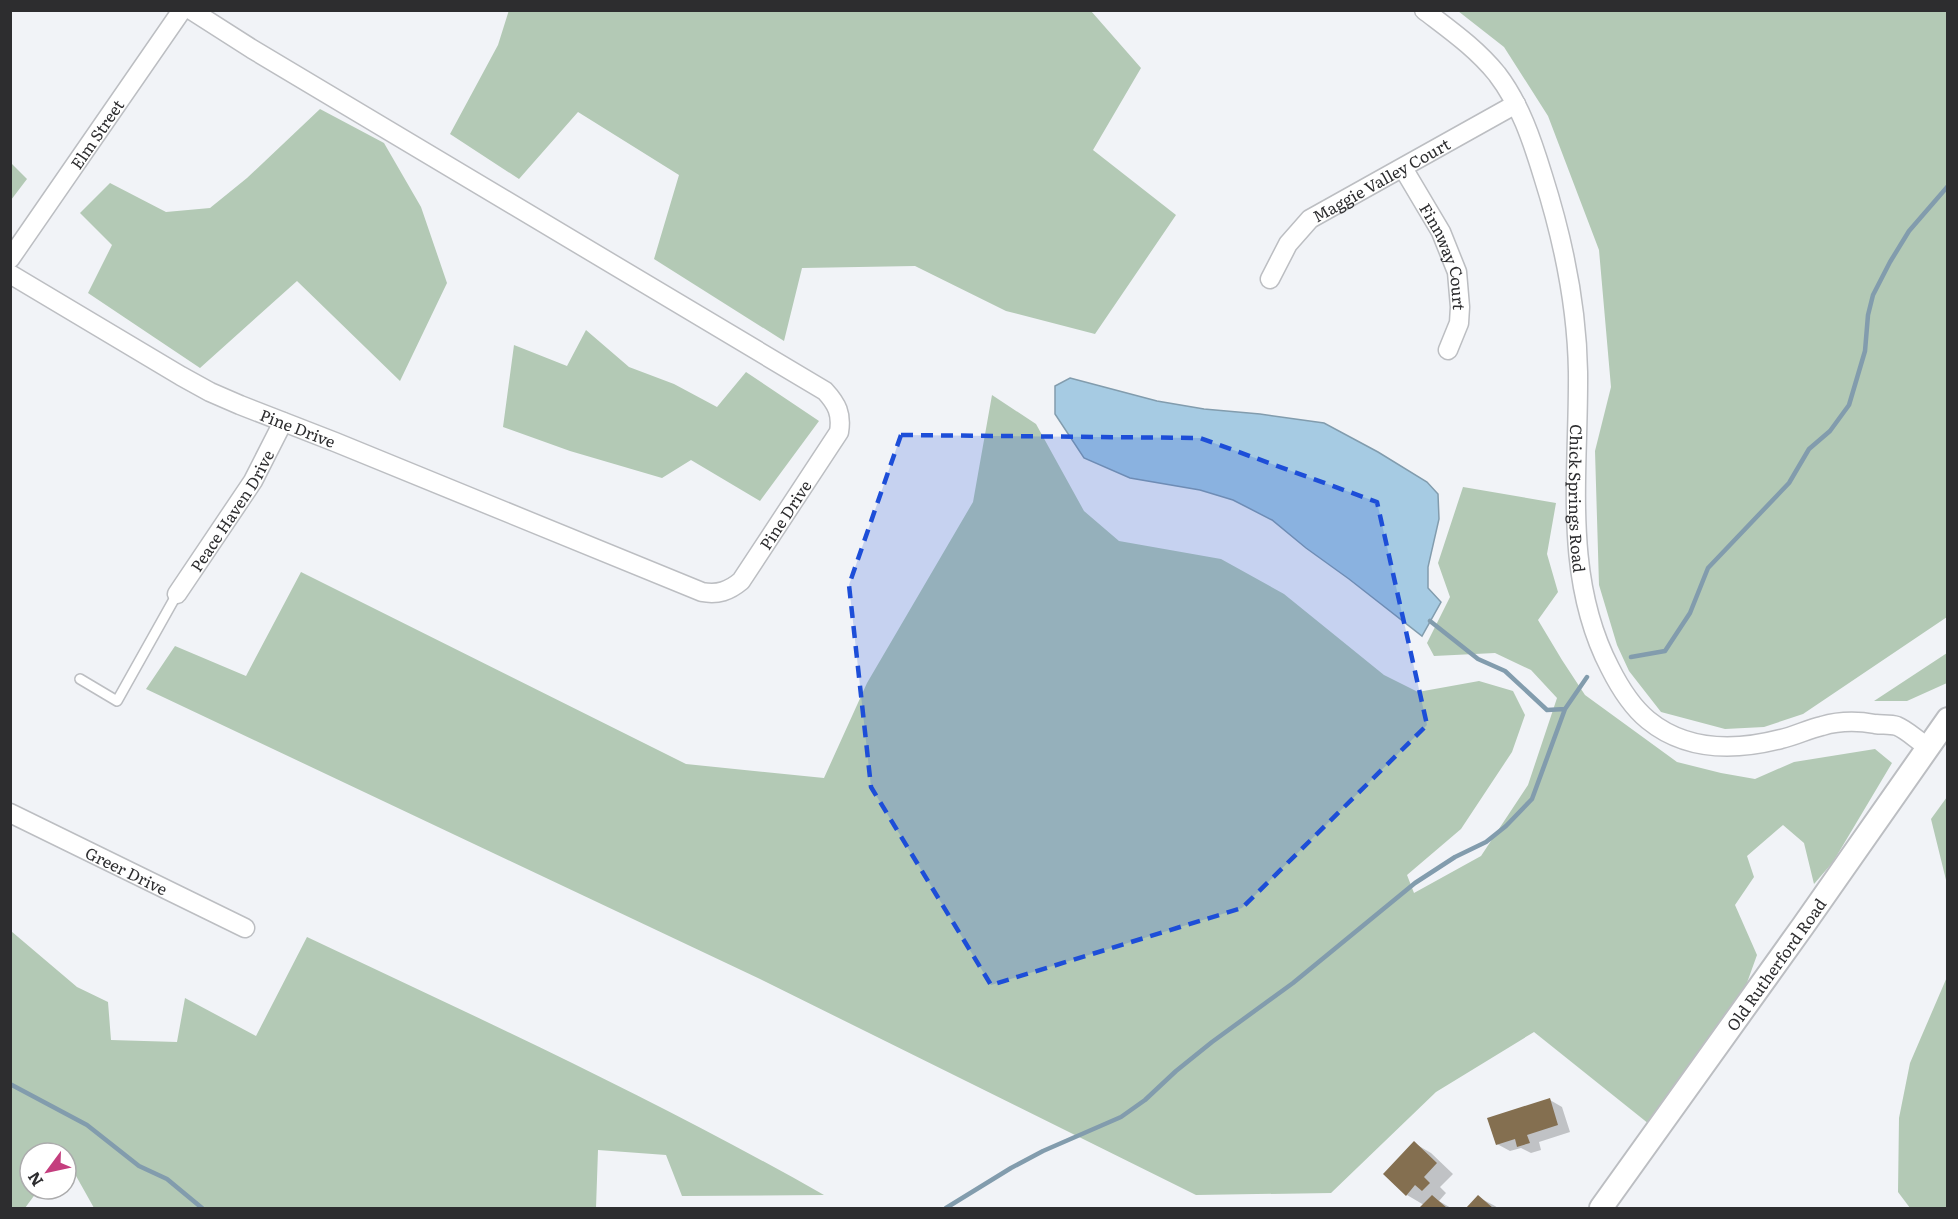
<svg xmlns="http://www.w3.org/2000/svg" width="1958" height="1219" font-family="Literata,serif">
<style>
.green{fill:#b3c9b5}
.water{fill:#a6cbe3;stroke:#829cad;stroke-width:1.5}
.shadow{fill:#0003}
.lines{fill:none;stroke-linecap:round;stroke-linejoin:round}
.stream{stroke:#829cad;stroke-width:4.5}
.building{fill:#846f50}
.service-casing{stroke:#bcbec2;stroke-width:12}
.minor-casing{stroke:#bcbec2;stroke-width:21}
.tertiary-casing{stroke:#bcbec2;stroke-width:26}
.service{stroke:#fff;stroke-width:9}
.minor{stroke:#fff;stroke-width:18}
.tertiary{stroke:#fff;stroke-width:22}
.marked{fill:#1d4ed8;fill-opacity:0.2;stroke:#1d4ed8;stroke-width:4.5;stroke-dasharray:12 8;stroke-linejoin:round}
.labels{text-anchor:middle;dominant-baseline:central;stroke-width:6;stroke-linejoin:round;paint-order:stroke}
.street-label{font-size:16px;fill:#2d2d2f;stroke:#fff}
</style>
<rect width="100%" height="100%" fill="#f1f3f7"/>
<path class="green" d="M509 10 1091 11 1141 68 1093 150 1176 215 1095 334 1006 311 915 266 802 268 784 341 654 259 679 175 578 112 519 179 450 134 498 45Z
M1458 11H1947V617L1803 714 1764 727 1725 729 1661 712 1629 671 1617 645 1599 585 1595 451 1611 387 1599 250 1548 116 1504 47Z
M320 109 384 143 421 207 447 283 400 381 297 281 200 368 88 293 112 245 80 213 110 183 166 212 210 208 247 178Z
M11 163 27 179 11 200Z
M586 330 629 367 674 384 717 407 746 372 819 421 760 501 691 460 662 478 570 451 503 427 514 345 567 366Z
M992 395 1036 424 1084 511 1119 541 1221 559 1284 594 1384 675 1418 692 1479 681 1513 691 1525 715 1512 752 1461 829 1407 875 1414 893 1481 856 1528 785 1557 698 1531 670 1495 653 1434 656 1427 643 1450 597 1438 563 1463 487 1556 503 1547 554 1558 592 1538 620 1562 660 1585 695 1677 762 1721 773 1755 779 1794 762 1875 749 1892 763 1833 862 1814 884 1804 843 1783 825 1747 856 1754 877 1735 905 1757 955 1744 991 1649 1124 1534 1032 1436 1092 1331 1193 1196 1195 760 979 146 689 175 646 246 676 301 572 686 764 824 778 867 683 973 502Z
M1947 653V683L1907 701H1874Z
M1947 797V884L1931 819Z
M11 931 77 987 108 1002 111 1040 177 1042 185 998 256 1036 307 937C481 1019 657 1100 824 1195L682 1196 666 1155 598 1150 596 1208H94L66 1158V1153H30V1189H39L25 1208H11Z
M1947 977V1208H1910L1898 1192 1899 1118 1910 1063Z"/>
<path class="water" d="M1070 378 1157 401 1204 409 1260 414 1324 423 1378 452 1427 482 1438 494 1439 519 1428 567V588L1441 602 1422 636 1349 579 1306 548 1272 520 1233 500 1200 490 1130 478 1084 458 1055 414V386Z"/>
<path class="shadow" d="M1550 1100 1562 1107 1570 1132 1539 1142 1541 1150 1531 1153 1521 1148 1510 1151 1497 1144Z
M1414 1143 1431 1153 1453 1174 1440 1187 1446 1193 1439 1201 1451 1208H1421L1424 1205 1407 1195Z
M1478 1197 1495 1206 1498 1208H1468Z"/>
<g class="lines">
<path class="stream" d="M1430 621 1478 659 1505 671 1547 710 1565 709
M1631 657 1665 651 1690 613 1708 568 1789 483 1809 449 1830 431 1849 405 1865 351 1868 315 1873 295 1890 262 1909 231 1948 186
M10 1084 87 1125 139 1166 167 1179 202 1208
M946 1208 1011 1168 1043 1151 1121 1117 1145 1100 1176 1071 1212 1042 1293 983 1415 883 1455 857 1486 842 1506 826 1532 799 1565 709 1587 677"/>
</g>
<path class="building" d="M1550 1098 1558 1125 1527 1135 1530 1143 1517 1147 1515 1139 1496 1145 1487 1118Z
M1414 1141 1437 1163 1424 1177 1430 1183 1422 1191 1415 1185 1406 1196 1383 1174Z
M1432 1195 1447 1208H1419Z
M1478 1195 1493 1208H1466Z"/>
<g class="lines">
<defs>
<path id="service" d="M80 679 117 701 177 594"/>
<g id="minor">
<path id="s1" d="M1424 10C1450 30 1476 48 1497 74 1520 104 1532 140 1543 176 1563 239 1577 306 1578 372 1579 472 1562 576 1610 668 1620 688 1631 706 1648 720 1686 751 1735 751 1781 739 1795 736 1808 729 1822 726 1839 721 1858 721 1875 724 1882 725 1890 724 1897 726 1907 730 1918 741 1928 747"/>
<path id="s2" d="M1403 168 1441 232 1457 272 1460 307 1459 323 1448 350"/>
<path id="s3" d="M10 259 182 10"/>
<path id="s4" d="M10 274 181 376 210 392 240 405 335 442 702 592C718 595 729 591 741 581L839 432C842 414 837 404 825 391L252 49 191 10"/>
<path id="s5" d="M1270 279 1288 244 1310 219 1516 104"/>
<path id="s6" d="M177 594 253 481 283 422"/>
<path id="s7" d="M10 813 245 928"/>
</g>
<g id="tertiary">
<path id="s8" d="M1601 1208 1803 926 1948 719"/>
</g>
</defs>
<use href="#service" class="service-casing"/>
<use href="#minor" class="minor-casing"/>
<use href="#tertiary" class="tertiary-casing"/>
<use href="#service" class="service"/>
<use href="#minor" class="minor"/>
<use href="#tertiary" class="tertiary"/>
</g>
<path class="marked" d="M901 435 1200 438 1377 502 1427 725 1242 908 991 985 871 787 849 585Z"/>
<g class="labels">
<g class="street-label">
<text stroke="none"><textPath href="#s3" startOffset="152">Elm Street</textPath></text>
<text stroke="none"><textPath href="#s5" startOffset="154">Maggie Valley Court</textPath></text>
<text stroke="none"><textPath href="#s2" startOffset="99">Finnway Court</textPath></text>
<text stroke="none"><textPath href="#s4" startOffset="327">Pine Drive</textPath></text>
<text stroke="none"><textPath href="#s1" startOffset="536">Chick Springs Road</textPath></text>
<text stroke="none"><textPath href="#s6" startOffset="100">Peace Haven Drive</textPath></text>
<text stroke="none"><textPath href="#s4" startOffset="885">Pine Drive</textPath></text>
<text stroke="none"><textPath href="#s7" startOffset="130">Greer Drive</textPath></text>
<text stroke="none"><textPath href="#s8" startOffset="300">Old Rutherford Road</textPath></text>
</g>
</g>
<rect width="1958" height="1219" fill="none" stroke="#2d2d2f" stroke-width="24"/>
<g transform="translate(48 1171) rotate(237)"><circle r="28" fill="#ffffff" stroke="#ababac" stroke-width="1.5"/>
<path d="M0-4.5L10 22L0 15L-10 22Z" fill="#c43e7e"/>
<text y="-9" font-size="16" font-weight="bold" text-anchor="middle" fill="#2d2d2f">N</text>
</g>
</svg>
